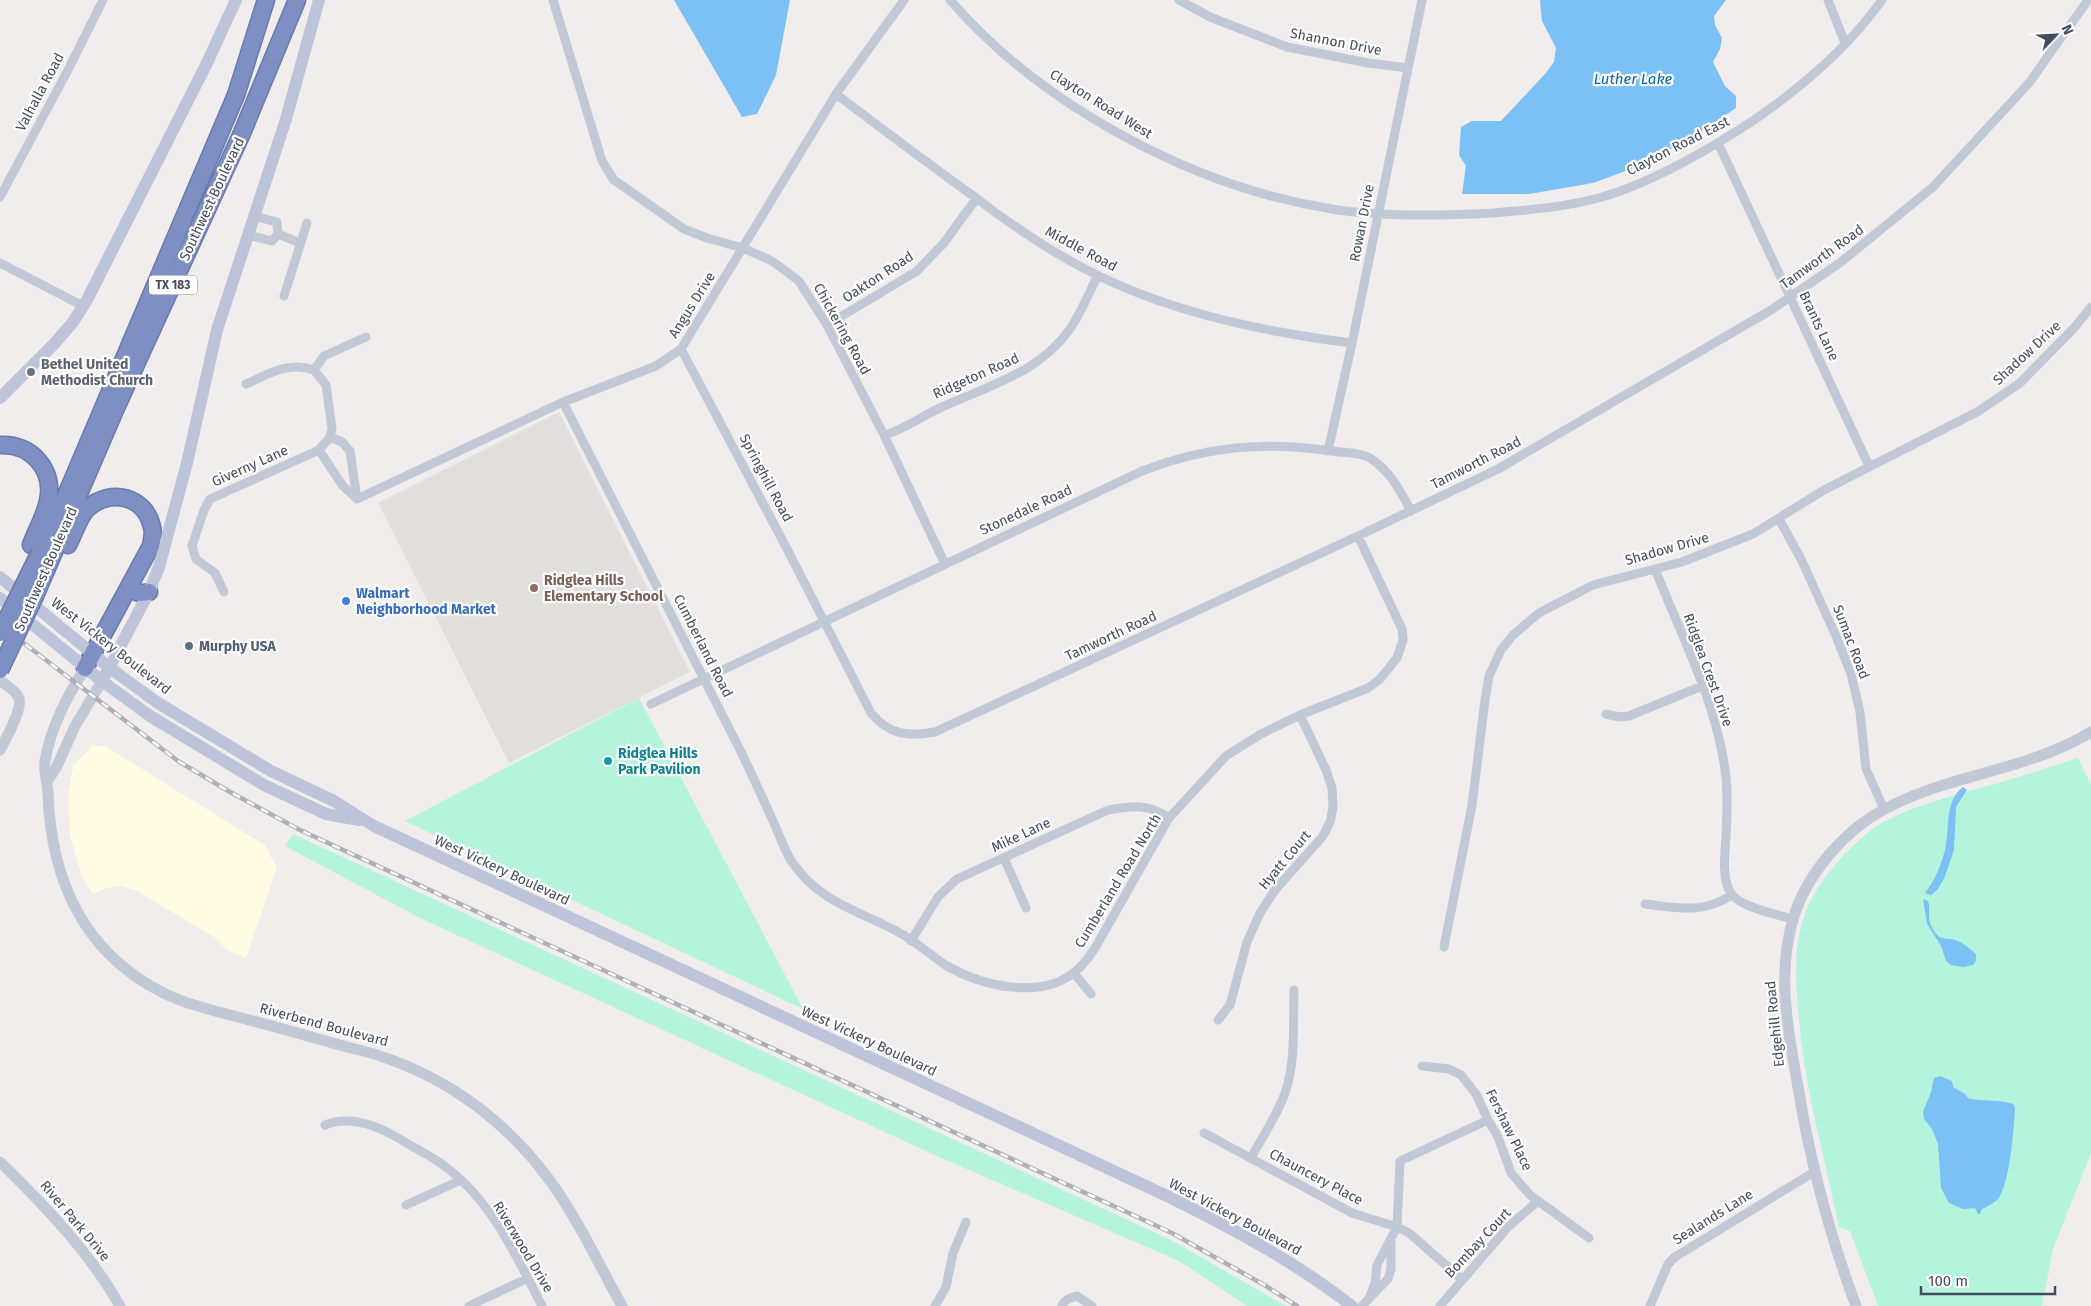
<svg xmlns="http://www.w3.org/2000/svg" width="2091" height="1306" font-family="'Fira Sans',sans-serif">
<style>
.commercial{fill:#fefce3}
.education{fill:#e1dede}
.green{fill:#b5f4dc}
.water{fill:#7cc1f6}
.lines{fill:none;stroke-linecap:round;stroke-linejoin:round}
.motorway-casing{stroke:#697aae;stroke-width:19}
.minor{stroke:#c1c8d6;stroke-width:9}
.tertiary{stroke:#c1c8d6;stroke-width:11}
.secondary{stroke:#bdc4d9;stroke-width:12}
.motorway{stroke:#7e8fc3;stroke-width:16}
.rail-casing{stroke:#aeb0b8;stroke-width:4.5}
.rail{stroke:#fff;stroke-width:2.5;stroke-dasharray:8;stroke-linecap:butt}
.motorway-bridge-casing{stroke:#697aae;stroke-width:19;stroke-linecap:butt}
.motorway-bridge{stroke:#7e8fc3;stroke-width:16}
.worship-dot{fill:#6b7280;stroke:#fff;stroke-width:2}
.education-dot{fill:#8d6e63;stroke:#fff;stroke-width:2}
.shop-dot{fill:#3f7fe0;stroke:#fff;stroke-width:2}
.service-dot{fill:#5c6f8a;stroke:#fff;stroke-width:2}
.culture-dot{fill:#0f9aa8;stroke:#fff;stroke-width:2}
.labels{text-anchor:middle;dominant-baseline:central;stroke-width:4.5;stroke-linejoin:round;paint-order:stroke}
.shield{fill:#fff;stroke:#7b818e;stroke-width:1}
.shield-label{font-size:12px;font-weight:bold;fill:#434b5d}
.street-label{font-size:14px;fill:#434b5d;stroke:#fff}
.worship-label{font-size:14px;font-weight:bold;fill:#5b616d;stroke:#fff;text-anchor:start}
.education-label{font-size:14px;font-weight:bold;fill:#785e54;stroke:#fff;text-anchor:start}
.shop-label{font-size:14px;font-weight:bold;fill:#366cbe;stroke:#fff;text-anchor:start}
.service-label{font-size:14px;font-weight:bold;fill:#4e5e75;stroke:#fff;text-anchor:start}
.culture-label{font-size:14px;font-weight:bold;fill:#0d838f;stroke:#fff;text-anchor:start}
.water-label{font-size:15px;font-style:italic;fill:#0064b3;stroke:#fff}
</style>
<rect width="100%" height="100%" fill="#f0edec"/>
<path class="commercial" d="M92 746H105L266 846 277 868 246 958 227 950 214 937 137 891 121 886 104 889 93 894 81 874 70 836 69 789 73 766Z"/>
<path class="education" d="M559 412 690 672 509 763 378 503Z"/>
<path class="green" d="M639 698 803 1009 405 821Z
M2078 758 2091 785V1153L2053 1249 2042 1306H1878L1850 1231 1839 1227C1824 1154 1803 1083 1798 1008 1795 974 1794 944 1806 911 1815 888 1832 867 1849 850 1861 838 1875 825 1891 818 1920 804 1950 797 1980 788 2013 779 2045 769 2078 758Z
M293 834 1171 1240 1286 1306H1247L1179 1261 939 1157 420 918 285 846Z"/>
<path class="water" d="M674 0H790L776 75 757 114 742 117Z
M1540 0H1726L1714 16 1715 25 1722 38 1720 49 1713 62 1725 86 1736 96V108L1703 130 1647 163 1593 183 1529 194H1462L1466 166 1459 155 1461 127 1472 121H1501L1545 74 1554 62 1556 48 1542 21Z
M1963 787 1967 790 1956 807 1954 850 1944 879 1937 890 1931 895 1925 893C1935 880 1941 865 1945 850 1950 829 1944 801 1963 787Z
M1923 899 1928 901C1931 909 1927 917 1931 925 1939 945 1948 935 1960 942 1965 945 1972 950 1976 954V961L1973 965 1963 967 1951 965 1946 961 1941 946 1927 924Z
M1940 1076 1952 1081 1953 1087 1965 1094 1968 1098C1983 1102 1998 1099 2013 1104L2015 1107C2014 1128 2010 1183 1998 1199 1993 1204 1988 1206 1982 1209L1980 1214H1978L1975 1208 1963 1209 1949 1203 1941 1188 1938 1144 1932 1129 1924 1119 1923 1112 1931 1092 1934 1078Z"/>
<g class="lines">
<defs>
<path id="motorway" d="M0 445C31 443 55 470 48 501 45 516 36 531 31 545
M68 545C74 534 79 516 88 508 111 488 145 496 152 527 154 533 152 540 151 546L85 668
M40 552 67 493 236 95 266 0
M130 585C136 594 139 594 149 592
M35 596 115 410 242 133 297 0"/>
</defs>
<use href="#motorway" class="motorway-casing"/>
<path class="minor" d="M553 0 602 161 614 180 684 229 707 238 743 248 772 261 799 281 827 325 884 435 945 564
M950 0C1042 106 1193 187 1332 209 1383 217 1440 216 1492 213 1528 210 1567 207 1602 197 1651 183 1712 148 1754 120 1802 87 1848 48 1882 0
M1179 0 1210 17 1287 47 1368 63 1408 68
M1828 0 1845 43
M836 94C882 129 929 164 976 198 1014 227 1054 254 1097 275 1177 314 1265 332 1352 343
M1718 143 1869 466
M0 197 68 70 103 0
M278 234 300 243
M248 235 272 241 278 234 277 222 254 216
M0 263 83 306
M284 296 307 223
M827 325 917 271 943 244 976 199
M681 349 785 545 871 713C889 735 909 737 935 732L1358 536 1498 469 1771 310 1841 262 1933 187 2029 83 2088 0
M314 370 324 356 366 337
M246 384C269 374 288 361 314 370
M563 402C621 514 678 627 735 740 749 767 761 795 774 823 779 835 784 848 790 859 818 903 859 910 900 933 917 942 931 956 947 966 982 986 1040 1000 1075 972 1084 965 1089 957 1095 948L1169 818 1226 756 1261 734 1300 715 1368 688 1380 679 1397 658 1403 640 1402 629 1358 536
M884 435C904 430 923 415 942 407 988 386 1039 373 1070 329 1081 313 1089 293 1098 275
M319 450 343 486 357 499 350 451 342 442 330 437
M1328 451 1352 343 1422 0
M357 499 563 402 656 366 681 349 836 94 904 0
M1779 519 1801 559 1836 636 1851 674 1860 712 1866 769 1884 809
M1655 569C1681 635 1718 705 1726 777 1728 797 1727 817 1726 837 1725 854 1722 874 1729 890 1736 907 1776 914 1793 919
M224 592 215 573 196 559 192 546 204 510 210 499 319 450 330 437 332 428 326 385 314 370
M651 704 1142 471C1206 446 1265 441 1332 451 1343 453 1360 452 1370 458 1390 471 1400 490 1411 511
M1606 714 1619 717 1629 716 1702 686
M1004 858 1026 908
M1645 904C1679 908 1702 914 1732 895
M911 941 938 897 957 879 1108 810C1132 806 1149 803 1169 818
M1444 947 1472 805 1485 700 1489 676 1501 650 1513 635 1539 613 1593 585 1682 562 1753 534 1824 490 1977 412 2020 383 2074 328 2091 307
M1074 973 1091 994
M1218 1020 1230 1005 1247 942 1260 913 1275 890 1323 836 1330 822 1333 808 1332 788 1326 770 1300 715
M1422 1066 1449 1069 1461 1075 1476 1094 1488 1120 1498 1137 1511 1173 1530 1195 1589 1238
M325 1125C350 1115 376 1125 398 1138 414 1148 432 1156 447 1168 492 1202 517 1257 542 1306
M1204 1133 1352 1213 1397 1227 1409 1233 1462 1279
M1251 1158C1262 1137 1277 1116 1285 1093 1296 1062 1293 1024 1294 990
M406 1205 461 1180
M1370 1296 1375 1283 1377 1265 1397 1227 1400 1161 1488 1120
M469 1306 528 1278
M935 1306 946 1287 953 1253 966 1222
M1062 1306C1065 1299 1070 1298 1077 1296L1092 1306
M1362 1306 1388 1279 1391 1269V1243
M1440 1306 1508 1227 1538 1201
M1650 1306 1668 1264 1675 1257 1814 1172"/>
<path class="tertiary" d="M85 668C67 697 51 726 45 761 43 769 48 784 48 794 51 876 81 948 156 989 184 1005 217 1011 249 1020 281 1028 314 1038 347 1047 429 1065 498 1111 548 1178 577 1217 598 1263 622 1306
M0 680C6 685 14 690 18 696 25 706 5 740 0 750
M48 780 57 766 75 726 102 681
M0 1162C45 1206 89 1251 120 1306
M1856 1306C1830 1236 1810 1161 1798 1087 1788 1031 1776 973 1794 916 1807 874 1844 831 1883 810 1948 774 2025 772 2091 732"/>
<path class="secondary" d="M0 398 55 343 73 322 87 300 207 63 236 0
M0 577 110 668 158 703 271 771 334 801 374 826 1165 1195C1230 1227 1294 1261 1352 1306
M0 598 102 681 150 716 264 785 326 814 359 820
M102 681 149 592 159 567 187 463 217 330 286 119 319 0"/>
<use href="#motorway" class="motorway"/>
<defs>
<path id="rail" d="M0 625 178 761 230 792 300 830 1172 1233 1266 1286 1297 1306"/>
</defs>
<use href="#rail" class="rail-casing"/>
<use href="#rail" class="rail"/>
<defs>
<path id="motorway-bridge" d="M0 633 40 552
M0 670 35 596"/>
</defs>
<use href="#motorway-bridge" class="motorway-bridge-casing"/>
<use href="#motorway-bridge" class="motorway-bridge"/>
</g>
<circle class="worship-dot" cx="31" cy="372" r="5"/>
<circle class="education-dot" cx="534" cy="588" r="5"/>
<circle class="shop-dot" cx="346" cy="601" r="5"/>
<circle class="service-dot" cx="189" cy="646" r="5"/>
<circle class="culture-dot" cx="608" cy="761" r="5"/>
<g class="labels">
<rect class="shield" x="149" y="275.5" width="48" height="19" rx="4"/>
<g class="shield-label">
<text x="173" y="285">TX 183</text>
</g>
<g class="street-label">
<text transform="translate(1336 42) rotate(11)">Shannon Drive</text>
<text transform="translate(40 92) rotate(-62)">Valhalla Road</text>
<text transform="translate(1101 104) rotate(32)">Clayton Road West</text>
<text transform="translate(1678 146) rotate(-27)">Clayton Road East</text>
<text transform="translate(212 199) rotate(-65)">Southwest Boulevard</text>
<text transform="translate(1362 223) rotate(-79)">Rowan Drive</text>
<text transform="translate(1081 249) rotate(28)">Middle Road</text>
<text transform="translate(1822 257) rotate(-36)">Tamworth Road</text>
<text transform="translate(878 277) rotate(-33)">Oakton Road</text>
<text transform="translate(692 305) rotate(-58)">Angus Drive</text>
<text transform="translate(1819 326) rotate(65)">Brants Lane</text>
<text transform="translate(842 329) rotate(61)">Chickering Road</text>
<text transform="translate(2027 353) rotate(-43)">Shadow Drive</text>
<text transform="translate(976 376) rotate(-24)">Ridgeton Road</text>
<text transform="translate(1476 463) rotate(-27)">Tamworth Road</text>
<text transform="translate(250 466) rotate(-24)">Giverny Lane</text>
<text transform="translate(766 478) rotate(62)">Springhill Road</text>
<text transform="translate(1026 510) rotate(-25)">Stonedale Road</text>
<text transform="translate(1667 549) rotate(-16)">Shadow Drive</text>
<text transform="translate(46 569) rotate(-66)">Southwest Boulevard</text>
<text transform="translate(1111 636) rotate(-25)">Tamworth Road</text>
<text transform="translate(1851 642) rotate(69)">Sumac Road</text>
<text transform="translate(111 646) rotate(38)">West Vickery Boulevard</text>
<text transform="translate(703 646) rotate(63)">Cumberland Road</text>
<text transform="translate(1708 670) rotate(70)">Ridglea Crest Drive</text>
<text transform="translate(1021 835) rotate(-25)">Mike Lane</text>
<text transform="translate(1285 860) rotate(-50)">Hyatt Court</text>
<text transform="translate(502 870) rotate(25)">West Vickery Boulevard</text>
<text transform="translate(1118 881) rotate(-59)">Cumberland Road North</text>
<text transform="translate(1775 1024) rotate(-96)">Edgehill Road</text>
<text transform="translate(324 1025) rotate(15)">Riverbend Boulevard</text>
<text transform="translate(869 1041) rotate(25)">West Vickery Boulevard</text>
<text transform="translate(1509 1130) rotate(64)">Fershaw Place</text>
<text transform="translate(1316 1177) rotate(28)">Chauncery Place</text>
<text transform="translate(1235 1217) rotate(28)">West Vickery Boulevard</text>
<text transform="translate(1713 1217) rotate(-32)">Sealands Lane</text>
<text transform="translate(75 1221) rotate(50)">River Park Drive</text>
<text transform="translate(1478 1243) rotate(-47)">Bombay Court</text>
<text transform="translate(523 1247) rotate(59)">Riverwood Drive</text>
</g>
<g class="worship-label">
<text x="41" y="364">Bethel United<tspan x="41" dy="16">Methodist Church</tspan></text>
</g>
<g class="education-label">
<text x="544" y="580">Ridglea Hills<tspan x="544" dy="16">Elementary School</tspan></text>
</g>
<g class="shop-label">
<text x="356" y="593">Walmart<tspan x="356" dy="16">Neighborhood Market</tspan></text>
</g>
<g class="service-label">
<text x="199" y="646">Murphy USA</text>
</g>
<g class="culture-label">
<text x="618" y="753">Ridglea Hills<tspan x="618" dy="16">Park Pavilion</tspan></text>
</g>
<g class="water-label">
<text x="1633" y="79">Luther Lake</text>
</g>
</g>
<g transform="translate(2056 35) rotate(65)" stroke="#ffffff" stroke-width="4" paint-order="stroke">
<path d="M0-4L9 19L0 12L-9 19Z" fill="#434b5d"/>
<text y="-8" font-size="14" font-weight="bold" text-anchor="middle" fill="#434b5d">N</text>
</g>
<path d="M1921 1286v8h134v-8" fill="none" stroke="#434b5d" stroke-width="2.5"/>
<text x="1928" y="1286" font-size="15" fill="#434b5d" stroke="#ffffff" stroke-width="4" paint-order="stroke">100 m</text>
</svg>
